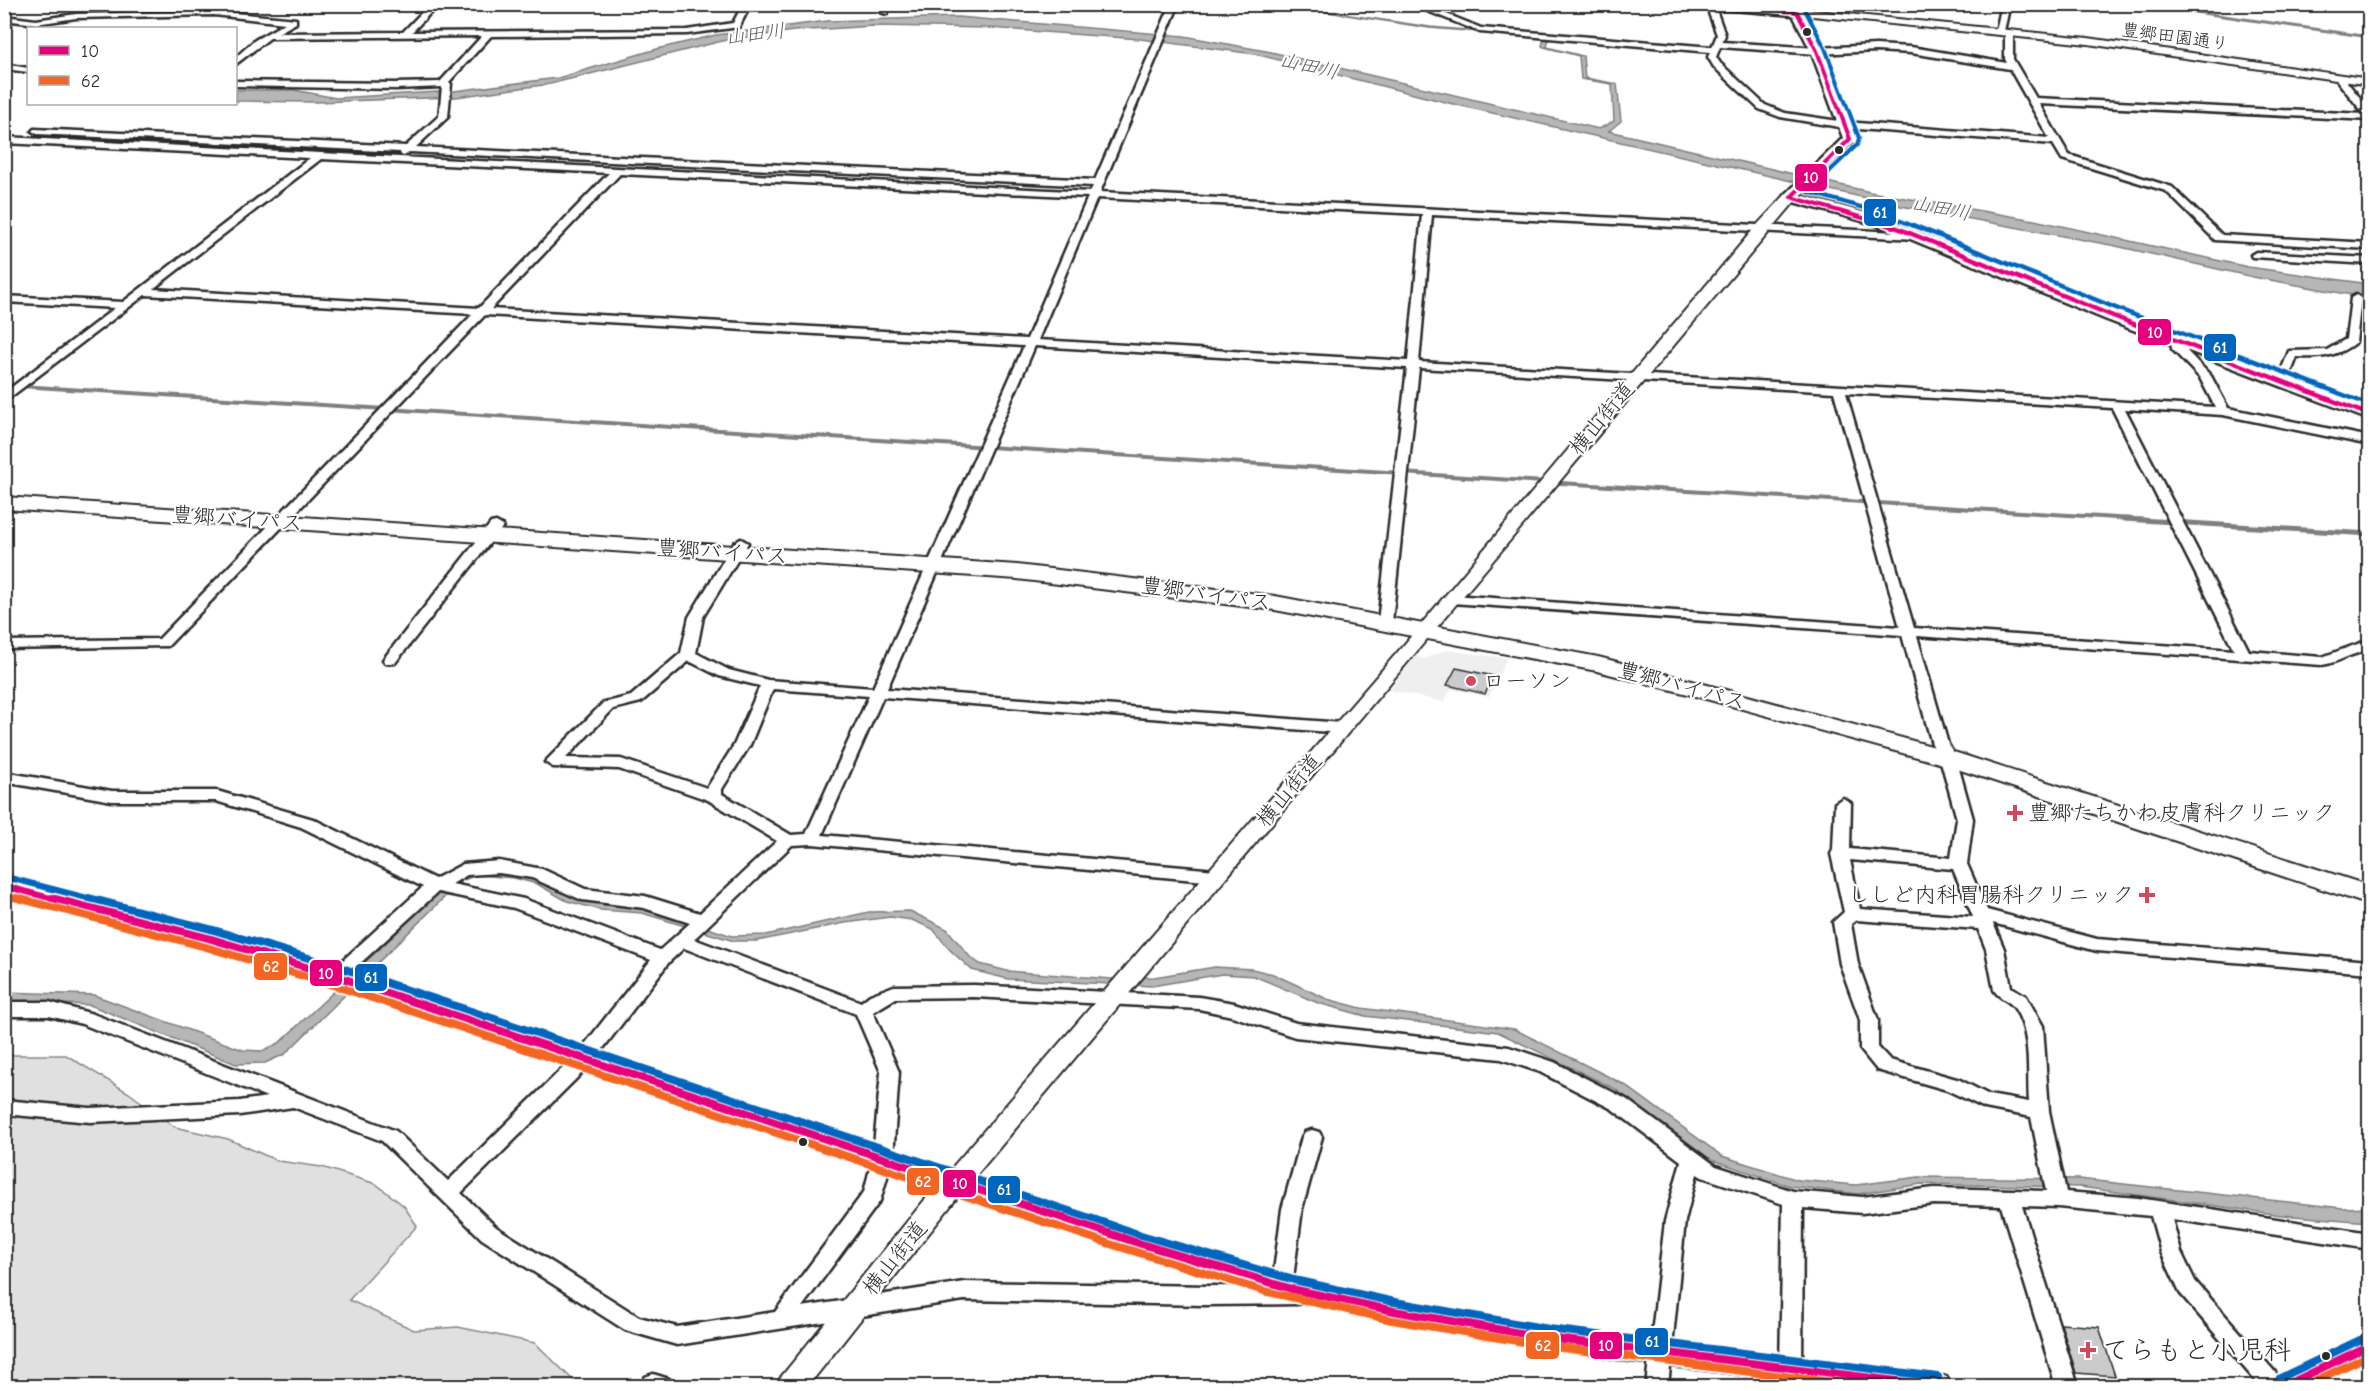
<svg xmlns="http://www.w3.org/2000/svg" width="2374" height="1391" viewBox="0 0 2374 1391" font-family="'Comic Neue','Klee One',sans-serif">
<rect width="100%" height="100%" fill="#fff"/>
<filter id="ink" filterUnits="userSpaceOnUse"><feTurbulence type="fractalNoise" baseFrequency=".0167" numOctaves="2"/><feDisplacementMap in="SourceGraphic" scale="12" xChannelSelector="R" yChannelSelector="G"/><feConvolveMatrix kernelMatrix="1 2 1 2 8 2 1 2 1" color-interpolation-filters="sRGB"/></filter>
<g filter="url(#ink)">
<polygon fill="#efefef" points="1445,650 1507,658 1489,697 1451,689 1444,702 1389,690 1416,656 1424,659"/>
<polygon fill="#e0e0e0" stroke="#868686" stroke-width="1.5" points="5,1055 66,1055 129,1093 175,1127 228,1139 278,1161 322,1167 376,1184 404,1206 417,1226 349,1300 414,1330 458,1327 535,1343 575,1382 572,1386 5,1386"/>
<g fill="#b6b6b6" stroke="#7e7e7e" stroke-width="1.5">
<polygon points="1283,5 1430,27 1549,37 1547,47 1583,56 1585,78 1617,84 1621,121 1609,131 1870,192 2034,220 2248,267 2369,284 2369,298 2253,277 2116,246 1901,206 1453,104 1255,54 1140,39 989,28 874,26 794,31 726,40 550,84 456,97 317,102 236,101 236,90 294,90 336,98 454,91 558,78 657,49 716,35 828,21 958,17 1184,36 1271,52 1599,129 1614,121 1612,84 1581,79 1579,56 1544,47 1542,46 1544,37 1429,28"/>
<polygon points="482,870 537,877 579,898 604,905 645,907 732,936 766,935 869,912 910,911 947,929 970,957 980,964 1007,971 1112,979 1154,977 1215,967 1252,969 1273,974 1327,999 1361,1008 1514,1029 1625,1085 1722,1156 1798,1180 1856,1185 1919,1177 2078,1179 2343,1208 2369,1207 2369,1222 2281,1215 2080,1187 1921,1184 1858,1194 1790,1186 1712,1160 1615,1089 1498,1032 1365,1016 1318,1003 1254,976 1222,974 1152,986 1008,979 972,970 949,949 933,929 912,920 890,917 845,923 757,941 734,941 642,913 601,910 567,901 537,884 514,878 477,875 461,881 285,1054 265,1063 236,1064 90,1005 5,1002 5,992 94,995 243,1050 262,1051 279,1043 454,879"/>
</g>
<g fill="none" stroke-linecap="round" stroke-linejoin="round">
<polyline stroke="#7e7e7e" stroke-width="3" points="2139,4 2370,37"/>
<polyline stroke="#7e7e7e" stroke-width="4" points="4,385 2148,520"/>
<polyline stroke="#7e7e7e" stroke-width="5" points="2124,519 2370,534"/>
</g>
<g fill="#cbcbcb" stroke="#2b2b2b" stroke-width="1.5">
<polygon points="1456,668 1494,676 1485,694 1447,685"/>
<polygon points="2061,1324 2099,1327 2115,1376 2076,1373"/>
</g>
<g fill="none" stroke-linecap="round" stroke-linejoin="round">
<g stroke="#2b2b2b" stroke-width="5">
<g id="minor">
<path d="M430,4H439L412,32L687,30L733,23L743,4H751L739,27L687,34L491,36L449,82L451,84L448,117L416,147L1095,180L1171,4H1179L1100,192L1917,233L1922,236L1917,239L1432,215L1419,362L2215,407L2200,378L2172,349L2171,340L2177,337L2183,340L2184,348L2211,376L2228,408L2370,437V445L2223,415L2125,409L2249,651L2322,657L2363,642L2370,643V651C2353,651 2339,663 2322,665L1917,636L1948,744L1956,758L1973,819L1967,864L1987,910L2097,939L2370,961V973L2097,951L1993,923L2004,949L2011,987L2026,996L2043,1026L2049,1111L2066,1192L2138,1198L2370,1233V1249L2172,1219L2181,1252L2195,1281L2281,1379L2284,1386H2260L2180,1293L2161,1252L2151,1216L2058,1207L2022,1206L2078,1386H2056L2001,1206L1934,1204L1862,1213L1803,1208L1802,1369L1799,1376L1791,1378L1783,1376L1780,1369L1783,1204L1702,1177L1697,1174L1685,1221L1668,1386H1646L1665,1221L1681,1161L1612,1109L1540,1072L1501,1059L1295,1037L1232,1016L1199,1009L974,997L896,998L873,1012L899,1072L893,1157L880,1201L802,1307L964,1282L1272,1287L1282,1209L1302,1137L1305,1132L1312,1130L1319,1132L1322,1137L1302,1209L1292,1286L1305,1289L1309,1295L1305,1301L1298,1304L1205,1305L964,1300L677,1345L625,1330L482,1239L382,1141L293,1107L240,1115L90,1122L4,1114V1100L90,1108L240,1101L267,1097L82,1024L49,1016H4V1002H49L93,1014L396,1131L448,1181L578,1053L651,960L514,908L438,892L342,980H330L327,976L330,972L423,887L301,827L216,801H112L4,782V772L112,791H217L313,819L435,879L463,864L499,861L542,869L585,889L645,896L700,913L777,841L708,800L619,769L553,767L545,762L603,703L631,696L681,653L689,617L734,543L741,539L748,543L703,617L696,653L729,670L768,680L873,688L1024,346L485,315L168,646L4,649V641L159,639L473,314L145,295L4,402V393L115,308L4,302V296L123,302L310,158L4,143V137L1090,192L1093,186L410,152L404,156L401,155L400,152L37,134L32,131L34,129L406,146L439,116L442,87L396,89L236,86V81L396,83L440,82L482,36L270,38L236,64V57L255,40L285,23L214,15L76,18L36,24L4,20V16L36,20L76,14L214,11L296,19V23L278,33L403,32ZM321,159L609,173L479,308L153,289ZM620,174L1088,197L1027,339L491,309ZM1097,198L1422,214L1408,361L1038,340ZM1035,346L1407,368L1378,622L1385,626L1392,622L1419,368L1834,392L1900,627L1452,595L1445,599L1452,603L1902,635L1932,744L1940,758L1957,819L1951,858L1850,849L1851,803L1843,798L1835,803L1833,850L1831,854L1844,912L1833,922L1840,964L1860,1020V1049L1877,1070L1947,1090L1985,1108L2031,1117L2046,1191L1934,1188L1862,1197L1793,1191L1716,1166L1626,1099L1554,1062L1509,1047L1296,1023L1234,1003L1199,997L974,985L894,986L870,995L861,1002L694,939L792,845L812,844L1216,882L1222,880L1224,876L1222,872L1216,870L822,835L883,697L1342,733L1350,728L1342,723L887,689ZM1846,393L2112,408L2234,650L1914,628ZM689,661L719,676L760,686L734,745L707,788L621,759L566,758L613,709L641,702ZM773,689L869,696L806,834L791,835L722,794V789L750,745ZM1850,860L1953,869L1973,917L1860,909ZM499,873L532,878L582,900L644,908L690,923L660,950L524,899L452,884L467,875ZM1856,920L1978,929L1986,949L1994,990C1999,999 2010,1000 2015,1009C2032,1035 2027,1072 2029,1102L1989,1095L1960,1080L1890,1060L1878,1047V1020L1858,964L1851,924ZM684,948L856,1014L881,1072L873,1157L864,1192L775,1312L677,1327L639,1317L496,1227L461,1193L592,1063L669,962Z"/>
<polygon points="882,4 890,4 887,14 880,12"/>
<path d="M1410,4H1422L1481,28L1712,47L1717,35L1706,5L1714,4L1725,35L1722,42L1817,48L1876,45L1911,47L2007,63L2005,59V32L2009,30L2013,32V59L2036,98L2364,114L2335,78L2342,76L2370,110V120L2039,104L2069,155L2172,187L2222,235L2370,243V249L2215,240L2166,191L2062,159L2053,144L1845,128L1780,117L1759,109L1714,67L1708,57L1710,52L1480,32ZM1720,47L1817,54L1876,51L1911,53L2010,69L2049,138L1845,122L1785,113L1765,105L1720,63L1716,57Z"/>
<polygon points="2002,4 2010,4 2004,31 2000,33 1996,31"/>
<polygon points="4,64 28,68 28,72 4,69"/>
<polygon points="2256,252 2370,258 2370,264 2252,257 2251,255"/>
<path d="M2356,295L2361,298L2356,342C2337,357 2321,358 2297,357L2287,383H2279L2277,381L2289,351L2327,350L2346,339L2351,298Z"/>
<polygon points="496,522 503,526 501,529 395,663 385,663 383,660 385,657 491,523"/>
<polygon points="653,1374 669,1379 672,1386 643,1386 645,1377"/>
</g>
</g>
<g stroke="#2b2b2b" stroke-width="4">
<g id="tertiary">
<polygon points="1797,9 2088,38 2370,79 2370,85 2088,44 1793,14 1792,12"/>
<path d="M1791,193L1796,194V200L974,1178C1086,1215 1199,1256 1315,1283C1519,1330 1729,1351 1937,1374L1947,1377L1951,1386H1832L1626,1361L1394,1322L1240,1286L960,1194L808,1386H777L781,1377L936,1186L328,982L205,945L4,893V879L208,930L344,970L950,1170L1402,647L1757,225L1786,194Z"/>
<polygon points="2370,1333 2370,1358 2311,1386 2270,1386 2274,1377"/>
</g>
</g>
<g stroke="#2b2b2b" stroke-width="5">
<polygon id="secondary" points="1703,4 1754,4 1801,9 1823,51 1857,139 1801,195 1884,218 2119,312 2370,408 2370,420 2107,320 1874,224 1786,200 1784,197 1786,194 1843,138 1811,51 1793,15 1709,8"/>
</g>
<g stroke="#2b2b2b" stroke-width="4">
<polygon id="primary" points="4,497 1017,565 1275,596 1598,657 1700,683 1957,753 2370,886 2370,905 1939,763 1684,693 1597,671 1275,610 1017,579 4,509"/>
</g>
<use href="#minor" fill="#fff" fill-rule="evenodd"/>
<use href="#tertiary" fill="#fff" fill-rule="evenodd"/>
<use href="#secondary" fill="#fff" fill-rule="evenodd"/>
<use href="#primary" fill="#fff" fill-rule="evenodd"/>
<g stroke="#fff" stroke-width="7">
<polyline id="bus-1-far3" points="1714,4 1797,12 1817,51 1850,139 1791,197 1894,227"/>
</g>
<g stroke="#fff" stroke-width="8">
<polyline id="bus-1-far2" points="1890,225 2113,316 2370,415"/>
</g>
<g stroke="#fff" stroke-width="10">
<polyline id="bus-1-far1" points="4,886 58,900"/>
</g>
<g stroke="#fff" stroke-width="12">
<g id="bus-1">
<polyline points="52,898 208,938 336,976 1138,1243 1292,1289 1394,1311 1548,1338 1937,1386"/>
<polyline points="2284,1386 2370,1345"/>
</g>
</g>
<g stroke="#fff" stroke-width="10">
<polyline id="bus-2-far1" points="4,895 22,900"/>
</g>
<g stroke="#fff" stroke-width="12">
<g id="bus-2">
<polyline points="17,898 206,947 333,985 1110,1244 1264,1291 1392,1320 1546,1346 1861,1386"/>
<polyline points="2304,1386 2370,1355"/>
</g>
</g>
<g stroke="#fff" stroke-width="7">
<polyline id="bus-3-far3" points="1802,4 1825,48 1859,138 1857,145 1808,192 1882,213 1916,227"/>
</g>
<g stroke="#fff" stroke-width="8">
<polyline id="bus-3-far2" points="1913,225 2116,308 2370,405"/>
</g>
<g stroke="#fff" stroke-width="10">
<polyline id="bus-3-far1" points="6,877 95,900"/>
</g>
<g stroke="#fff" stroke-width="12">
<g id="bus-3">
<polyline points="89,898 210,929 339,967 1141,1235 1294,1280 1395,1302 1549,1329 1938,1377"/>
<polyline points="2280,1378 2366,1337"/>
</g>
</g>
<use href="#bus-1-far3" stroke="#e5007d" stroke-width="4"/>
<use href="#bus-1-far2" stroke="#e5007d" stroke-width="4.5"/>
<use href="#bus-1-far1" stroke="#e5007d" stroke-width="6"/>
<use href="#bus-1" stroke="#e5007d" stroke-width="8"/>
<use href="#bus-2-far1" stroke="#f26522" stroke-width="6"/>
<use href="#bus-2" stroke="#f26522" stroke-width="8"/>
<use href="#bus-3-far3" stroke="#0065bd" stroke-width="4"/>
<use href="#bus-3-far2" stroke="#0065bd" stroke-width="4.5"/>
<use href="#bus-3-far1" stroke="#0065bd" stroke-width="6"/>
<use href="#bus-3" stroke="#0065bd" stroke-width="8"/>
</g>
</g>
<g fill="#2b2b2b" stroke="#fff" stroke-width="2">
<circle cx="1807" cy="32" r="5"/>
<circle cx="1839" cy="150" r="5"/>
<circle cx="803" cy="1142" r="5"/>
<circle cx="2326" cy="1356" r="5"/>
</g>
<g fill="#d1495b" stroke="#fff" stroke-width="2">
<circle cx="1471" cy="681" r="6"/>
<path d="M2012 804h6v6h6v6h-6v6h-6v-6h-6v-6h6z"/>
<path d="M2144 886h6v6h6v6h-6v6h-6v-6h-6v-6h6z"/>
<path d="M2085 1341h6v6h6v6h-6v6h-6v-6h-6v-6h6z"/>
</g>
<g text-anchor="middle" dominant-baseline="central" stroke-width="4.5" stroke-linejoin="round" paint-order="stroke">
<g font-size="18" fill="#2b2b2b" stroke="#fff">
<text transform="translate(2175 37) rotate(8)">豊郷田園通り</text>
</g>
<g font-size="20" font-style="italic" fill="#5c5c5c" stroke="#fff">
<text transform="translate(755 34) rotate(-7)">山田川</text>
<text transform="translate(1309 66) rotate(13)">山田川</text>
<text transform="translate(1941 208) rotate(11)">山田川</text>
</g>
<g font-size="22" fill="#2b2b2b" stroke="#fff">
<text transform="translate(1602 418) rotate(-50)">横山街道</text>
<text transform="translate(237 519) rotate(4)">豊郷バイパス</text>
<text transform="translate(722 552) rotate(4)">豊郷バイパス</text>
<text transform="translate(1206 594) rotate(8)">豊郷バイパス</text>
<text transform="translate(1682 686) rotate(15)">豊郷バイパス</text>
<text transform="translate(1289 790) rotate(-50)">横山街道</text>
<text transform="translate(895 1258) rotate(-51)">横山街道</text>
</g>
<g font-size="22" fill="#2b2b2b" stroke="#fff" text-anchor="start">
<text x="1483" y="681">ローソン</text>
<text x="2028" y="813">豊郷たちかわ皮膚科クリニック</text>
<text x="2134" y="895" text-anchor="end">ししど内科胃腸科クリニック</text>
</g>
<g font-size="27" fill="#2b2b2b" stroke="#fff" text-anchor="start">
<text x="2102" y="1350">てらもと小児科</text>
</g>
</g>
<g stroke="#fff" stroke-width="2">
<rect x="1794" y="163" width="34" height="29" rx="6" fill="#e5007d"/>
<rect x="1863" y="198" width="34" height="29" rx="6" fill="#0065bd"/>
<rect x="2137" y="318" width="35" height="28" rx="6" fill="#e5007d"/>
<rect x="2203" y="333" width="34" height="29" rx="6" fill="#0065bd"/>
<rect x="253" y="952" width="35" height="29" rx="6" fill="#f26522"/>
<rect x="309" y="959" width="34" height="28" rx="6" fill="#e5007d"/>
<rect x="354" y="963" width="34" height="29" rx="6" fill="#0065bd"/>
<rect x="906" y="1167" width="34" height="29" rx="6" fill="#f26522"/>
<rect x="942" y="1169" width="35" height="29" rx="6" fill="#e5007d"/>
<rect x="987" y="1175" width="34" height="29" rx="6" fill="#0065bd"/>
<rect x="1634" y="1327" width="35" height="29" rx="6" fill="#0065bd"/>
<rect x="1589" y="1331" width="34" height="29" rx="6" fill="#e5007d"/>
<rect x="1525" y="1331" width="35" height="29" rx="6" fill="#f26522"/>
</g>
<g font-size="16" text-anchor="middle" font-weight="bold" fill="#fff">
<text x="1811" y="183">10</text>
<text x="1880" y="218">61</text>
<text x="2155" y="338">10</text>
<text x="2220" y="353">61</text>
<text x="271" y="972">62</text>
<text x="326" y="979">10</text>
<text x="371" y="983">61</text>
<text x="923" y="1187">62</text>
<text x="960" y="1189">10</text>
<text x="1004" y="1195">61</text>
<text x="1652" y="1347">61</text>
<text x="1606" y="1351">10</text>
<text x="1543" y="1351">62</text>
</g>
<rect width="2374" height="1391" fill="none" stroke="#fff" stroke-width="24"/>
<rect x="12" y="12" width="2350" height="1367" fill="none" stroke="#2b2b2b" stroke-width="2" filter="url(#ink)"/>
<rect x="27" y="27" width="210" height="78" fill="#ffffff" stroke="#aaaaaa" stroke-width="1.5"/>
<rect x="39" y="46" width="30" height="9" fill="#e5007d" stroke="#aaaaaa" stroke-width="1.5"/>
<text x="81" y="57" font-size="18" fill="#2b2b2b">10</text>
<rect x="39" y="76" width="30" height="9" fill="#f26522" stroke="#aaaaaa" stroke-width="1.5"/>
<text x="81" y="87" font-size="18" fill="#2b2b2b">62</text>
</svg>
